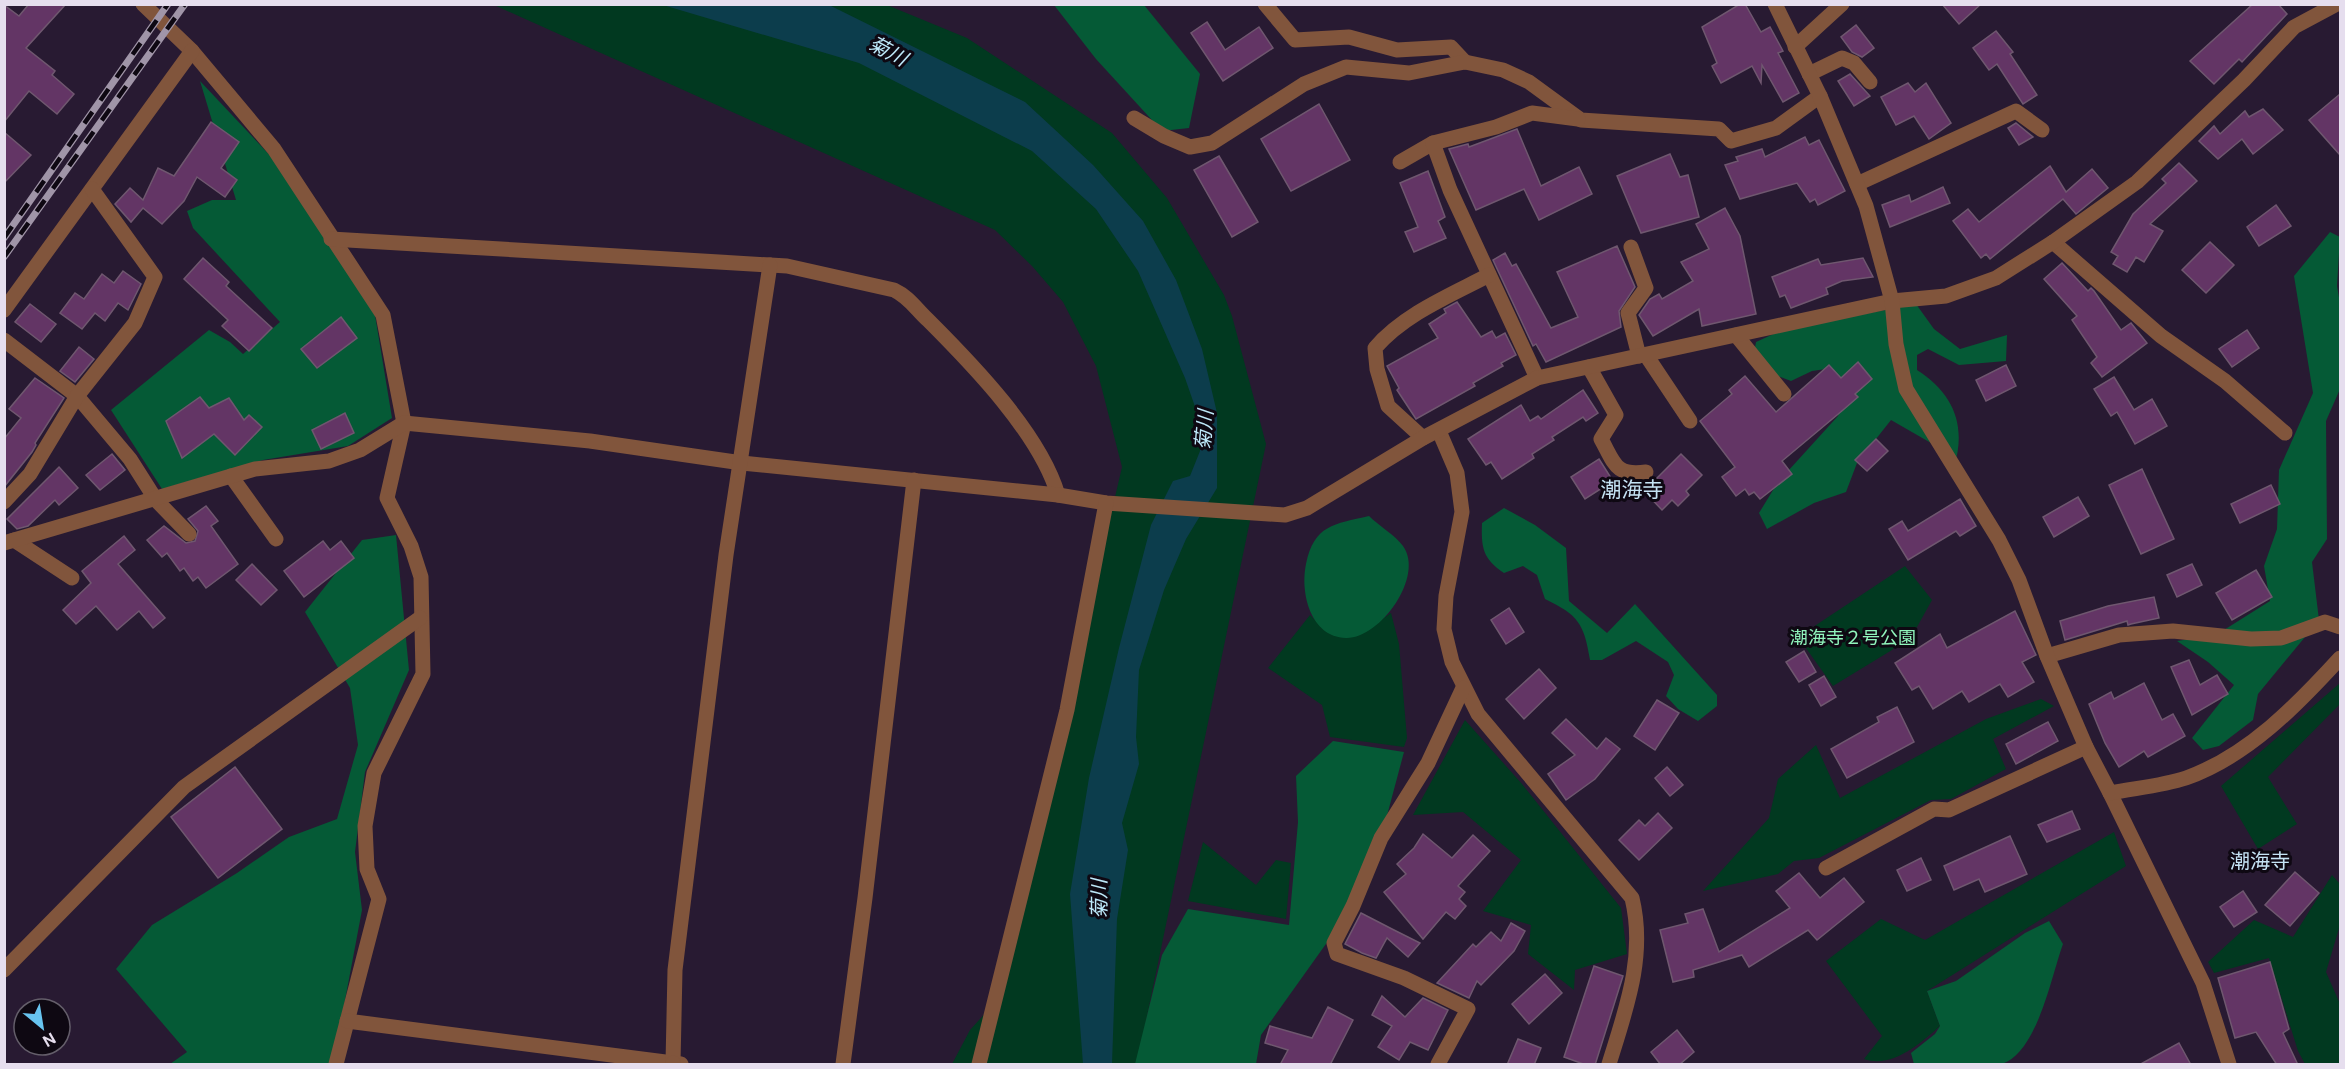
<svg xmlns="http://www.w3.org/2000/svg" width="2345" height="1069" viewBox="0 0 2345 1069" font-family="'DM Sans','Noto Sans JP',sans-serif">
<rect width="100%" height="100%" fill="#281a32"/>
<g fill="#013920">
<polygon points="494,5 887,5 967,38 1112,133 1167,198 1224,295 1232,316 1266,444 1137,1064 952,1064 970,1030 989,1009 1061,729 1122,467 1096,366 1063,302 1032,266 995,230"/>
<polygon points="1905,566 1932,600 1917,627 1892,650 1833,686 1798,637"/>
<polygon points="1391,613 1399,644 1407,738 1404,747 1330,737 1322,705 1268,668 1310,615 1326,631 1365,631"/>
<polygon points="2340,683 2340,704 2268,777 2297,824 2258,849 2221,786"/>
<polygon points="2041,699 2054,706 1993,739 2006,769 1951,799 1931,800 1819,858 1794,861 1778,874 1703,891 1769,818 1778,779 1816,745 1840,798 1986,719"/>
<polygon points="1465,720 1522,784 1621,908 1627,954 1575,970 1574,990 1528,954 1531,925 1483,911 1521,860 1463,812 1413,815"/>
<path d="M2114,832L2126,866L1927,991L1940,1026C1921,1043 1892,1069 1864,1059L1882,1036L1826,961L1881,919L1925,940Z"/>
<polygon points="1203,842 1256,885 1276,860 1291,863 1286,919 1188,901"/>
<polygon points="2332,875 2340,884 2340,925 2326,972 2340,1004 2340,1064 2305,1064 2298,1051 2269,958 2214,973 2208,962 2254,920 2293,937"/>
</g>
<g fill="#055a36">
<polygon points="1054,5 1144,5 1200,74 1189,128 1162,131 1096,59"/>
<polygon points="200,81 279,165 375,315 392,418 348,446 263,460 162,489 111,410 209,330 230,342 243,354 280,322 193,228 187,211 212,200 236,200"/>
<polygon points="2330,232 2340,237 2337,286 2340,303 2340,389 2326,421 2327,539 2312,562 2319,620 2258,694 2253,720 2219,746 2203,750 2192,738 2234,685 2208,662 2177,641 2216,635 2270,601 2264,566 2277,529 2279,470 2313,393 2294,276"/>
<path d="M1916,304L1934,329L1960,349L2007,335L2006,361L1959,365L1928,349L1917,355V370C1953,393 1967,425 1954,467L1931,443L1891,420L1857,463L1846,492L1814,503L1767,529L1759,513L1778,482L1838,416L1843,396L1826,369L1812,371L1791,381L1773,374L1754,353L1756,342L1782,330Z"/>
<path d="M1504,508L1535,525L1566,548L1569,601L1607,633L1635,604L1717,695V706L1698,721L1678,709L1666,696L1674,675L1668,662L1636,641L1602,660H1590C1584,623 1578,615 1545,599L1537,575L1523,566L1504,573C1483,559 1481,548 1482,523Z"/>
<path d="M1369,516C1379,526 1395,535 1403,546C1425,576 1380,639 1346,638C1310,637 1300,592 1306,564C1314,525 1334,524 1369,516Z"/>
<polygon points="396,535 409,670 365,772 355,852 362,910 333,1064 170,1064 187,1052 116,969 152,925 237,873 289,837 337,819 358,745 350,688 305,612 362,540"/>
<polygon points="1333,741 1404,752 1381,838 1353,906 1261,1035 1256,1064 1135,1064 1162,955 1188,909 1289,925 1298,822 1296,776"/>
<path d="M2049,921L2063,944C2051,977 2038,1051 2002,1064C1990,1068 1930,1065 1914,1064L1911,1053L1935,1034L1940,1026L1927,991L1956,981L2025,933Z"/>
</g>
<polygon fill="#0c3d4c" points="663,5 829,5 1025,102 1093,165 1143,221 1176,280 1202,349 1217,413 1217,488 1186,539 1164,590 1139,670 1136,737 1139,764 1122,823 1128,850 1117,919 1112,1064 1083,1064 1070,894 1089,778 1119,648 1151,525 1173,481 1190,476 1200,451 1200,421 1185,378 1138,271 1096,209 1032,151 859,63"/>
<g fill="#633565" stroke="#6f576f" stroke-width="1.5">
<polygon points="29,4 66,4 26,48 55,71 52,75 74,94 57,114 29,91 4,122 4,5 19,16"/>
<polygon points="1740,4 1745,4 1761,32 1770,27 1783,51 1778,53 1799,93 1783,102 1762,65 1761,83 1752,66 1721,83 1712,66 1717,63 1702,27"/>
<polygon points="1942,4 1981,4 1959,24"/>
<polygon points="2253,4 2278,4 2287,14 2242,62 2239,59 2214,84 2190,61"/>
<polygon points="1207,22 1225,50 1259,27 1273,48 1223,81 1191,33"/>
<polygon points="1856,25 1874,48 1862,57 1852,52 1841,37"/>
<polygon points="1996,31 2013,52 2010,54 2037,95 2023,104 1997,64 1989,70 1973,48"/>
<polygon points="1850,74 1870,96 1854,106 1838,81"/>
<polygon points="1908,83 1915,92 1926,83 1951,123 1929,139 1914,116 1896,125 1881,97"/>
<polygon points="2340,94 2340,155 2309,120"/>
<polygon points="1319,104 1350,160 1291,191 1261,139"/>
<polygon points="2263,109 2283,130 2253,154 2242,139 2218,159 2199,141 2214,126 2220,134 2245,111 2249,117"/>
<polygon points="211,122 239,142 221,168 237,180 225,197 197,177 184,201 162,224 143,208 131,222 115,204 130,188 143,200 158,168 174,176"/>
<polygon points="2016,123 2033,137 2019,145 2008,128"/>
<polygon points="1517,129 1541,186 1579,167 1592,194 1539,220 1524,189 1476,210 1449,149 1468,144 1469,147"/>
<polygon points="4,132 31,155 4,183"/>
<polygon points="1805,137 1809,145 1819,140 1845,191 1818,205 1815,199 1810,202 1797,183 1740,199 1725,165 1738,161 1736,157 1762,149 1765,157"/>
<polygon points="1670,154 1680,177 1688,175 1699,217 1641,233 1617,176"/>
<polygon points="1219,156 1258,222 1232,237 1194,170"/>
<polygon points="2179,163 2197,181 2150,224 2163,231 2144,262 2136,257 2127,272 2113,264 2118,256 2111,252 2133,214 2166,183 2162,179"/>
<polygon points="2050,166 2066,192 2092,169 2108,188 2076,214 2063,199 1990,259 1986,254 1981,258 1953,221 1968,209 1979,222"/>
<polygon points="1428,171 1445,217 1438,221 1446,238 1414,252 1405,232 1418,227 1400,183"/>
<polygon points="1943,187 1950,203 1890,227 1882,205 1909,195 1911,202"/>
<polygon points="2276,205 2291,226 2259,246 2247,227"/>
<polygon points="1725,208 1740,236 1756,314 1702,326 1699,309 1653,336 1639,315 1650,299 1659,294 1662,299 1693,281 1681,262 1709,249 1696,224"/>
<polygon points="2210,242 2234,265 2206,293 2182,270"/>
<polygon points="1617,246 1635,287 1619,311 1621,327 1546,362 1536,344 1533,346 1493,260 1505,253 1512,266 1516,264 1551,328 1578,317 1557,272"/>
<polygon points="203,258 229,282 226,286 272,328 249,351 222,326 228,320 184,279"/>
<polygon points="1863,258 1873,277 1842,281 1826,288 1828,294 1791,308 1785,295 1780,297 1772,277 1818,259 1821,265"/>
<polygon points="2062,263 2088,291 2091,288 2094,291 2121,330 2131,323 2147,343 2102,377 2091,363 2097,357 2072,320 2077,316 2044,279"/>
<polygon points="123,271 141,284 128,310 118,303 105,321 95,313 82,329 60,313 75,293 84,299 102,274 114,283"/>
<polygon points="1457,302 1481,337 1492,331 1496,338 1505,333 1516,355 1501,363 1503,366 1473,383 1475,386 1416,419 1397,390 1399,388 1387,366 1438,338 1429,324 1446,313 1444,309"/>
<polygon points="30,304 56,324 41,342 15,322"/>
<polygon points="341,317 357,338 317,368 301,349"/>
<polygon points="2247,330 2259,348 2232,367 2219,349"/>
<polygon points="79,347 94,359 75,382 60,371"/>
<polygon points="1858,362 1872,379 1855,394 1858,397 1843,410 1782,461 1792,474 1760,499 1754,492 1749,495 1745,489 1736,496 1722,477 1735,467 1700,421 1732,394 1729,390 1745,376 1776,412 1829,365 1841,378"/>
<polygon points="2006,365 2016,386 1986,401 1976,380"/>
<polygon points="2114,377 2134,410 2152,399 2167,426 2135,444 2117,412 2111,416 2094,389"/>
<polygon points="35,378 64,398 35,443 36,445 32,452 4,487 4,439 21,418 9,409"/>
<polygon points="1583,390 1598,413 1586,421 1583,417 1552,437 1554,440 1532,454 1534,458 1502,479 1491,462 1486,465 1468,439 1521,405 1530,421 1538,416 1541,419"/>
<polygon points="200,397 209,408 229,398 244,420 249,415 262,427 235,455 214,434 182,458 166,421"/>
<polygon points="345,413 354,433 321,449 312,430"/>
<polygon points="1876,439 1888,451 1867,471 1855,460"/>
<polygon points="112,454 125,470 100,490 86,475"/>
<polygon points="1681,454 1702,475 1686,491 1689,495 1678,506 1672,500 1662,510 1644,491"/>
<polygon points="1599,459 1613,481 1585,499 1571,477"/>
<polygon points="59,467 78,488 59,505 55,500 28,526 17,529 7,519"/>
<polygon points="2142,469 2174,539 2141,554 2109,485"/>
<polygon points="2271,485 2280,504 2240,523 2231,504"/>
<polygon points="2078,497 2089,516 2054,537 2043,517"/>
<polygon points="1960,499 1976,526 1960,536 1956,531 1908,560 1889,529 1902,521 1908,531"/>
<polygon points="206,506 218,521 211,526 238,564 206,588 198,577 193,581 184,568 180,571 167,553 162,557 147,540 164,526 186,543 195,541 198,531 188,519"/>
<polygon points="124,536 135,550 118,564 165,618 153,628 139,611 117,630 96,606 76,624 63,610 91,583 82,571"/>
<polygon points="323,541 330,550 341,541 354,558 304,597 284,571"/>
<polygon points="252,564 277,590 261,605 236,580"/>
<polygon points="2192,564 2202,585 2177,597 2167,575"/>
<polygon points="2256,570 2272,597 2232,620 2216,593"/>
<polygon points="2154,597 2159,618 2131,624 2128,625 2127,621 2065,640 2060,621 2108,606"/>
<polygon points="1509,608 1524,632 1506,644 1491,620"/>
<polygon points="2015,611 2036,655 2022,662 2034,682 2008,697 2000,684 1969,702 1962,691 1933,709 1919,686 1912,690 1895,663 1940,634 1947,648"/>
<polygon points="1804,651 1816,672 1799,682 1786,662"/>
<polygon points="2189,660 2200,685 2217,675 2228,694 2192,715 2171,667"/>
<polygon points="1539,669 1556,688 1524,719 1506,699"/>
<polygon points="1824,676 1836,697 1821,706 1809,685"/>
<polygon points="2144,683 2162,720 2173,714 2185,736 2148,757 2144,751 2119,767 2105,743 2089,704 2111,692 2114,699"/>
<polygon points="1657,700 1679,713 1655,750 1634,736"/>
<polygon points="1897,707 1914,742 1847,778 1831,749 1879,722 1877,717"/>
<polygon points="1566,719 1597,749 1606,738 1620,749 1595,779 1566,800 1548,774 1575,755 1552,733"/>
<polygon points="2048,722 2058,741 2016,764 2006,744"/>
<polygon points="235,767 282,829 218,878 171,817"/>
<polygon points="1667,767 1683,785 1670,796 1655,778"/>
<polygon points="2072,811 2080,829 2047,842 2038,825"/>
<polygon points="1658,813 1672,828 1639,860 1619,840 1639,820 1645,826"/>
<polygon points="1423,834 1452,858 1473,835 1490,851 1458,886 1465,892 1459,899 1466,906 1455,919 1446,912 1423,939 1384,892 1406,874 1397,864 1414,848"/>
<polygon points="2010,836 2027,874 1985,892 1979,879 1954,890 1944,866"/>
<polygon points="1921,858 1931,880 1907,891 1897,870"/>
<polygon points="2295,872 2319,893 2290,926 2265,905"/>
<polygon points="1799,873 1820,898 1844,878 1864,902 1817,940 1808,930 1749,967 1742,955 1693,970 1694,977 1673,982 1660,930 1688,923 1685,914 1703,909 1719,952 1790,908 1776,891"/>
<polygon points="2243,891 2257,912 2234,927 2220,907"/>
<polygon points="1361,913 1392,929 1420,943 1408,957 1387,938 1376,958 1362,953 1345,944"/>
<polygon points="1511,923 1525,931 1514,951 1481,985 1477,981 1469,998 1437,983 1473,944 1476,947 1491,932 1501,941"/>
<polygon points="2270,962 2289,1029 2283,1033 2298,1065 2277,1065 2256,1032 2235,1038 2218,978"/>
<polygon points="1594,966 1623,976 1595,1065 1586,1065 1564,1057"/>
<polygon points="1545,974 1562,993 1529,1024 1512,1004"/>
<polygon points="1382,996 1405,1017 1423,998 1448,1010 1428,1050 1410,1042 1399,1060 1378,1047 1392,1026 1372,1015"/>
<polygon points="1328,1007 1353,1020 1330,1065 1280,1065 1288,1050 1265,1043 1270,1026 1312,1038"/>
<polygon points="1677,1030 1694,1052 1679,1065 1661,1065 1651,1052"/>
<polygon points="1518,1039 1541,1048 1534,1065 1507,1065"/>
<polygon points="2179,1043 2191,1065 2139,1065"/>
</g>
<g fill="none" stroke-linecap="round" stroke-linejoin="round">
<g stroke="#81553c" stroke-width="15">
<polyline points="143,4 192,51 274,149 383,315 404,423 387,498 411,546 421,577 423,674 374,773 365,826 367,869 379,899 336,1064"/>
<polyline points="1265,4 1295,40 1349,37 1397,50 1451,47 1465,62"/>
<polyline points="1795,47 1842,4"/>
<polyline points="1809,74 1842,58 1854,63 1870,82"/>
<polyline points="1134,118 1164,136 1190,147 1212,143 1304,84 1346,67 1409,73 1465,62 1503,70 1529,82 1581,120 1719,129 1731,141 1776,128 1820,96"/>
<polyline points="1400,162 1433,143"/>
<polyline points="1857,184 2016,111 2042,130"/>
<path d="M331,239L787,266L894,290C909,297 916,309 928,320C973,365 1040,434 1058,495"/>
<polyline points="2053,242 2161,336 2225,381 2285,433"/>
<polyline points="1631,247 1646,288 1628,313 1639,356"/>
<polyline points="4,310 192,51"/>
<polyline points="1736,335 1784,394"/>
<polyline points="4,340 77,396 130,459 156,500 189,534"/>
<polyline points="1646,355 1690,421"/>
<path d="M1589,367L1616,415L1601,439C1615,464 1615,476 1646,472"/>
<polyline points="1537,378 1450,190 1433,143 1496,127 1532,113 1578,119"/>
<path d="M1439,431L1457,473L1462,512L1446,596L1444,629L1452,662L1478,714L1632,898C1646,956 1626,1009 1609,1064"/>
<path d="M1423,438L1388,406L1377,369L1375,348C1404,314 1451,295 1489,275"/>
<polyline points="231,476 276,539"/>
<polyline points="4,502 30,474 77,396 135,323 155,277 92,189"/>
<polyline points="14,540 72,578"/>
<polyline points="4,543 255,469 329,461 360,450 404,423 590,441 742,463 1058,495 1106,503 1285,515 1307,508 1423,438 1537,378 1892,301 1946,296 1996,278 2053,242 2137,182 2244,80 2294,27 2337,4"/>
<polyline points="2047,656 2119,635 2173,631 2251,639 2281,638 2325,622 2340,627"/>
<polyline points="2110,793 2203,983 2229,1064"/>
<polyline points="1826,868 1934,809 1949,810 2086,747"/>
<polyline points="4,970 184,787 420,618"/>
<polyline points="347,1021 681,1064"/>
<polyline points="673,1063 675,970 726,555 770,265"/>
<polyline points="843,1064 865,898 914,480"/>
<polyline points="979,1064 1067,710 1106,503"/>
<polyline points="1438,1064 1468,1009 1404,978 1337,954 1334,943 1353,906 1381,838 1428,763 1463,688"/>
</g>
<g stroke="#81553c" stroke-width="15">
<path d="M1775,4L1820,96L1866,206L1892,301L1896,344L1906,389L1999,540L2019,580L2047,656L2086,747L2110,793C2135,788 2162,786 2186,778C2248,756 2297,705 2340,658"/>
<polyline points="673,1064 673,1063"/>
</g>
<g stroke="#a095a8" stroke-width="7">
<g id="rail">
<polyline points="4,238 168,4"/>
<polyline points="4,257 185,4"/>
</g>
</g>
<use href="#rail" stroke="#0e0812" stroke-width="4.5" stroke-dasharray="14" stroke-linecap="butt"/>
</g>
<g text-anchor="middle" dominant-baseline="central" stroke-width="6" stroke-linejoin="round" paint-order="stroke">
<g font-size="18" fill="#90f5bc" stroke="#0e0812">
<text x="1853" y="638">潮海寺２号公園</text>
</g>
<g font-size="20" font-style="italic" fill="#bee9fa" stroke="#0e0812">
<text transform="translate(888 51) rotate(28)">菊川</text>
<text transform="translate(1204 430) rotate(-85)">菊川</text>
<text transform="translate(1099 899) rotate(-90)">菊川</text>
</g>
<g font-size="20" fill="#c5e3f4" stroke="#0e0812">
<text x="2260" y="861">潮海寺</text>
</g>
<g font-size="21" fill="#c5e3f4" stroke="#0e0812">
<text x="1632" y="490">潮海寺</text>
</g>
</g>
<rect width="2345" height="1069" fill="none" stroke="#e6deee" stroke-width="12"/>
<g transform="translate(42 1027) rotate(150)"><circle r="28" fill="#0e0812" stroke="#645e6a" stroke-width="1.5"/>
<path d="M0-4.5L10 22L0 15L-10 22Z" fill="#68c4f0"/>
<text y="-9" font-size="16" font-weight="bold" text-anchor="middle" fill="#e6deee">N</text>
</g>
</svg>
